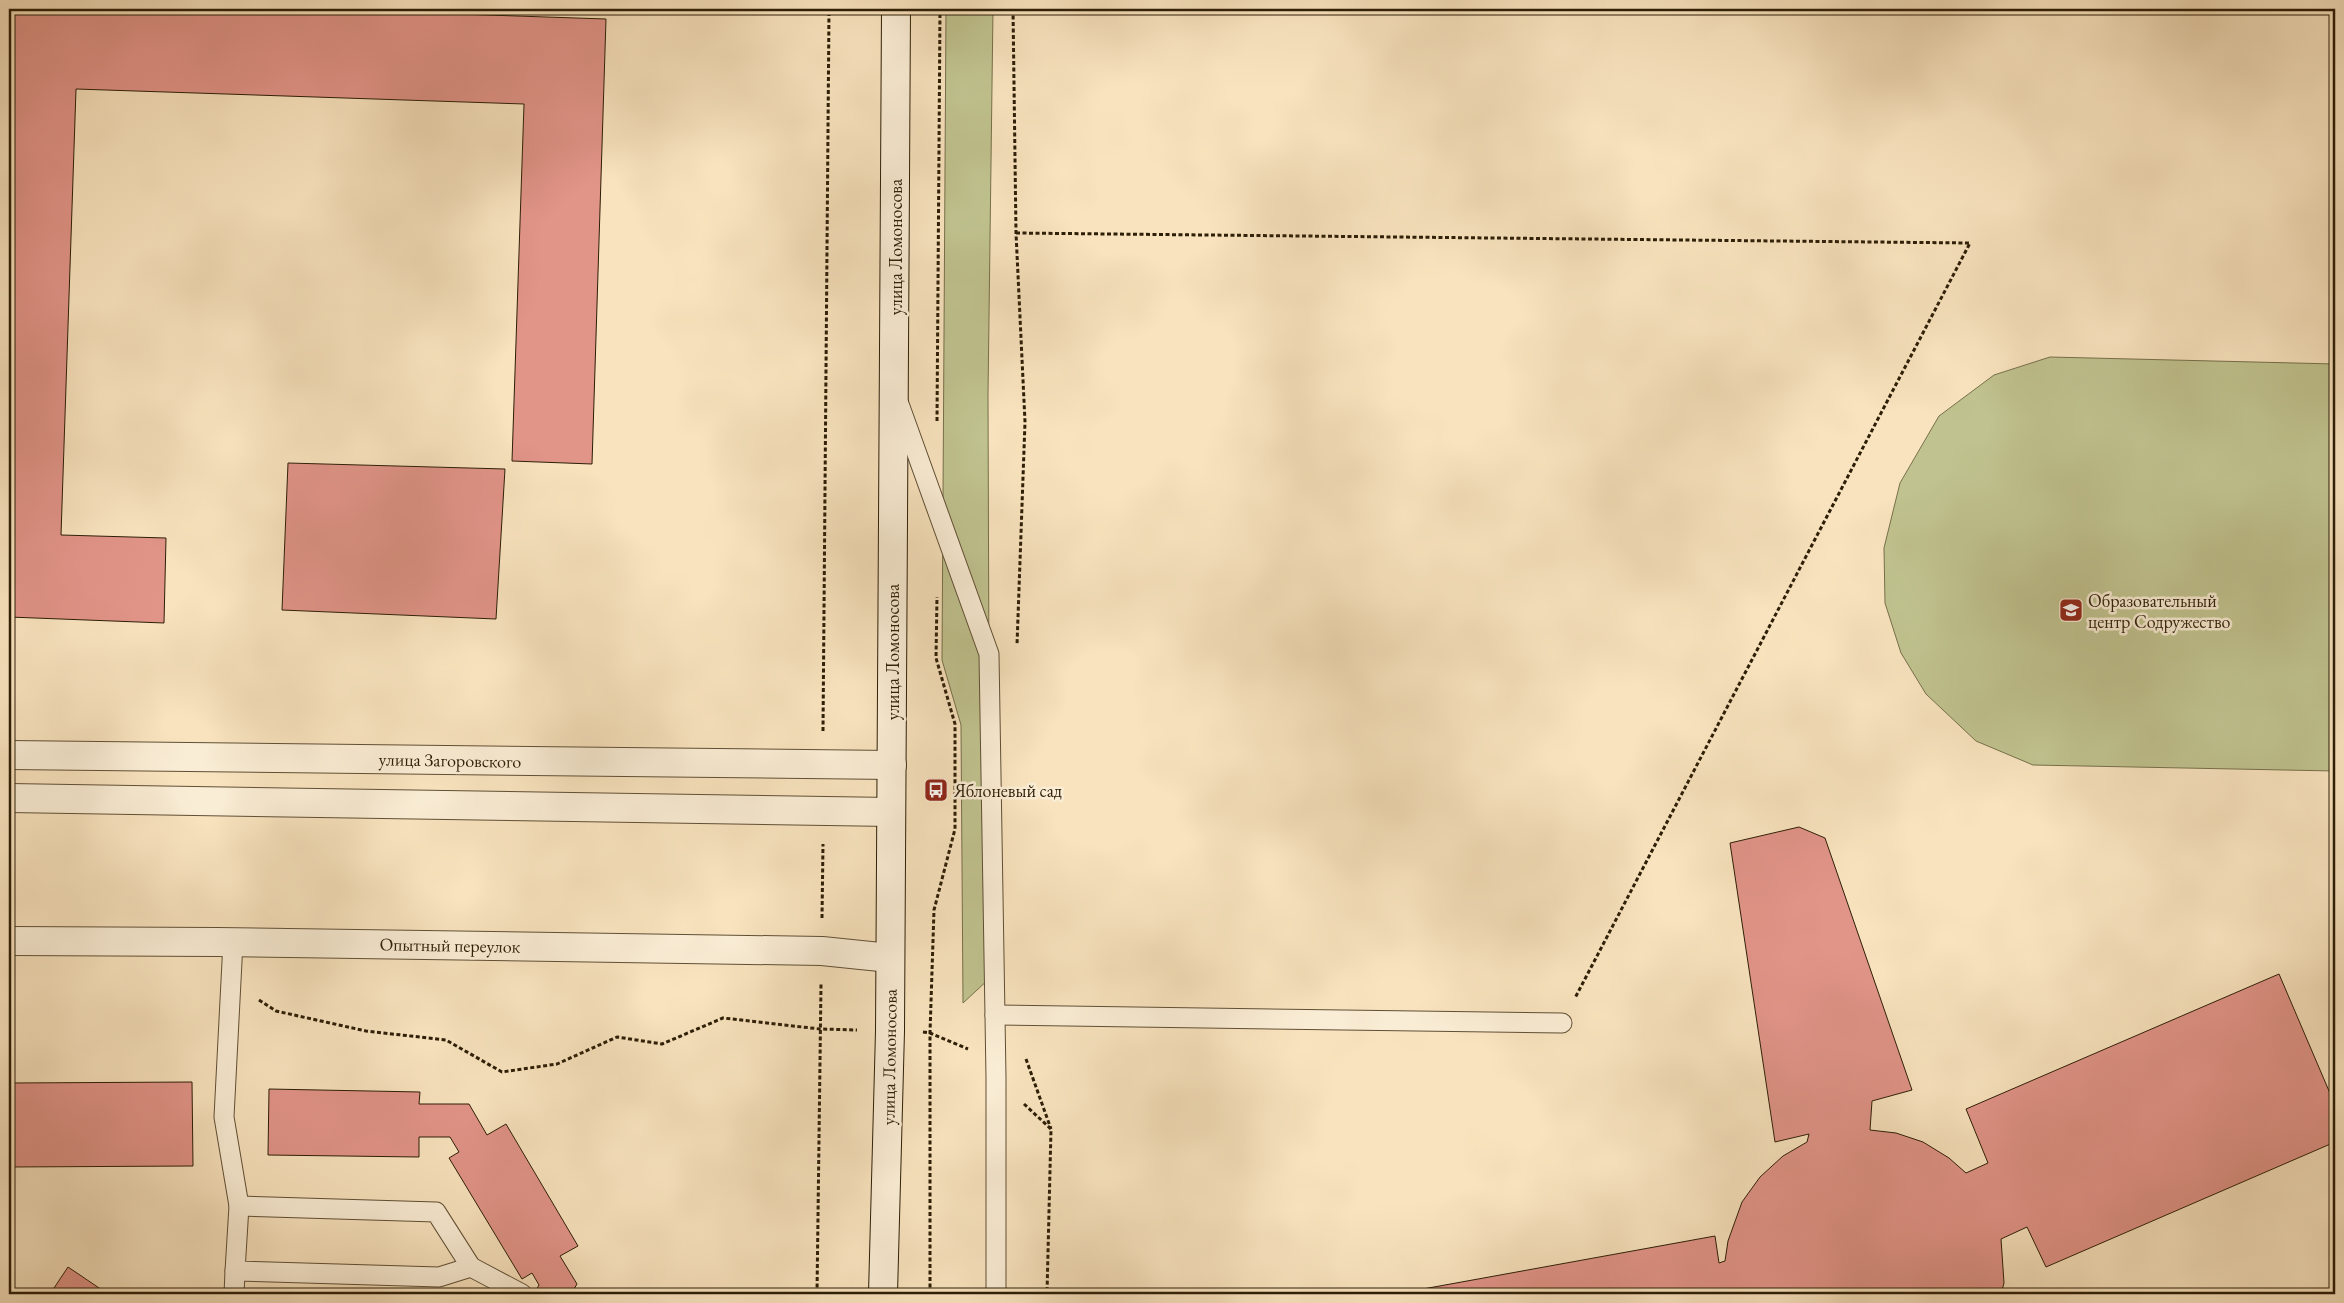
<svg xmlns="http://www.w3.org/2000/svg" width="2344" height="1303" viewBox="0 0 2344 1303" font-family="'EB Garamond',serif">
<rect width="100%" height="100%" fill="#f8e3be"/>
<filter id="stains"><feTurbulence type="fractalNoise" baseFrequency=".004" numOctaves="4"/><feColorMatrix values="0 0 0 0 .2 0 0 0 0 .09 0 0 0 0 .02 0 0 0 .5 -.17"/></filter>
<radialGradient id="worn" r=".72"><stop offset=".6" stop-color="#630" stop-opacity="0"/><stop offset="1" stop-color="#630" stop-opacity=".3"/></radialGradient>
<g fill="#c0c38f" stroke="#76704b">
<polygon points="946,9 993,9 988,394 990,978 963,1003 961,725 942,660"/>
<polygon points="2050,357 2335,364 2335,771 2033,765 1976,741 1926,694 1901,653 1885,603 1884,548 1900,483 1939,416 1994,375"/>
</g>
<g fill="#e19488" stroke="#2d1e07">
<polygon points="9,9 308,9 606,19 592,464 512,461 524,104 76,89 61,535 166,538 164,623 9,617"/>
<polygon points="288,463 505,469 496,619 282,610"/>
<polygon points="1799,827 1825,838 1912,1090 1872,1101 1870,1130 1896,1133 1923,1142 1949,1158 1966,1173 1988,1163 1966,1109 2279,974 2335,1105 2335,1142 2046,1267 2027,1227 2001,1239 2004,1283 2001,1294 1412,1294 1412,1291 1715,1236 1719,1263 1725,1261 1728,1241 1742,1202 1760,1177 1783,1156 1807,1142 1809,1134 1775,1142 1730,843"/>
<polygon points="192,1082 193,1166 9,1167 9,1083"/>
<polygon points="269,1089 420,1092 419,1104 469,1104 487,1135 506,1124 578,1246 560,1256 577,1284 571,1294 534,1294 539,1285 532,1273 522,1279 449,1158 459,1152 450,1137 419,1137 419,1157 268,1155"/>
<polygon points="68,1267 108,1294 50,1294"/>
</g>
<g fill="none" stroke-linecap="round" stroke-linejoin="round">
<g stroke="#604f35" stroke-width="21">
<g id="service">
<polyline points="899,404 989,654 996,1077 996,1294"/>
<polyline points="233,942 224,1117 239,1206 235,1271 439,1277 471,1267 522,1294"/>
<polyline points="995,1015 1562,1023"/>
<polyline points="239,1206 436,1212 471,1267"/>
<polyline points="234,1294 235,1271"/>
</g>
</g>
<g stroke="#604f35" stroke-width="30">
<polyline id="minor" points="9,941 217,942 822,951 890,958"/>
</g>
<g stroke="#604f35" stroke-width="30">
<g id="tertiary">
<polyline points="9,755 892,765"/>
<polyline points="9,798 891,812"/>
</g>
</g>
<g stroke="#2d1e07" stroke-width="30">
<polyline id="secondary" points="883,1294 890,1031 896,9"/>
</g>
<g stroke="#2d1e07" stroke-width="3" stroke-dasharray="4 2.5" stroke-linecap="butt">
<polyline points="1013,9 1016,233 1025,422 1017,645"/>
<polyline points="1016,233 1970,243 1575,998"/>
<polyline points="937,421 940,9"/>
<polyline points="823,731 829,9"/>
<polyline points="822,918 823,844"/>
<polyline points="259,1000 276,1011 366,1031 446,1040 502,1072 557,1064 617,1037 662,1044 723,1018 820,1029 857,1030"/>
<polyline points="923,1032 930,1033 968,1049"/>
<polyline points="1026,1059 1051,1129"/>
<polyline points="1024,1104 1051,1129 1047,1294"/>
<polyline points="817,1294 821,984"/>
<polyline points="930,1294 930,1033 934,910 955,829 955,724 936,658 937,597"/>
</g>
<use href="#service" stroke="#faedd5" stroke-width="19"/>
<use href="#minor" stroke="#faedd5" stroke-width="28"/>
<use href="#tertiary" stroke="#faedd5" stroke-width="28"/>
<use href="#secondary" stroke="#faedd5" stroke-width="28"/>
</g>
<defs>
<g id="school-square" transform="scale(1.25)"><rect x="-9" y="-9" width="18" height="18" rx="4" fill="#8f2418" stroke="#faedd5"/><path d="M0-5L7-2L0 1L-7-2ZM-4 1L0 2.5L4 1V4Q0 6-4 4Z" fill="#fff"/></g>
<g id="bus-square" transform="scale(1.25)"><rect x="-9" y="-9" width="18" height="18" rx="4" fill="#8f2418" stroke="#faedd5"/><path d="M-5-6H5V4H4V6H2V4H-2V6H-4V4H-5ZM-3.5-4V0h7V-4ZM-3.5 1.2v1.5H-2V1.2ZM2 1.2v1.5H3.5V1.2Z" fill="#fff"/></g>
</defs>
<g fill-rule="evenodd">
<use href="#school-square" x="2071" y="610"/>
<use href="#bus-square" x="936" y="790"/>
</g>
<g text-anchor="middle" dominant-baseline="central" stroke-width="5" stroke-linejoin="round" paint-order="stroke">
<g font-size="18" fill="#2d1e07" stroke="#faedd5">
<text transform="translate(895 247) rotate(-90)">улица Ломоносова</text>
<text transform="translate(892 652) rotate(-90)">улица Ломоносова</text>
<text transform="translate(450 760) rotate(1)">улица Загоровского</text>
<text transform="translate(450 945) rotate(1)">Опытный переулок</text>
<text transform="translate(889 1057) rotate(-89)">улица Ломоносова</text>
</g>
<g font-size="18" fill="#2d1e07" stroke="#faedd5" text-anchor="start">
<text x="2088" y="600">Образовательный<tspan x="2088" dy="21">центр Содружество</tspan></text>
<text x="954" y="790">Яблоневый сад</text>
</g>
</g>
<rect width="2344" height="1303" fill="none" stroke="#f8e3be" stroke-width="30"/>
<rect x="10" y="10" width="2324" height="1283" fill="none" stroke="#2d1e07" stroke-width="2.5"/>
<rect x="15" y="15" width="2314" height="1273" fill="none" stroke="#2d1e07"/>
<rect width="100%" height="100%" filter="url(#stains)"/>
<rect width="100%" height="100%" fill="url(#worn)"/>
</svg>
